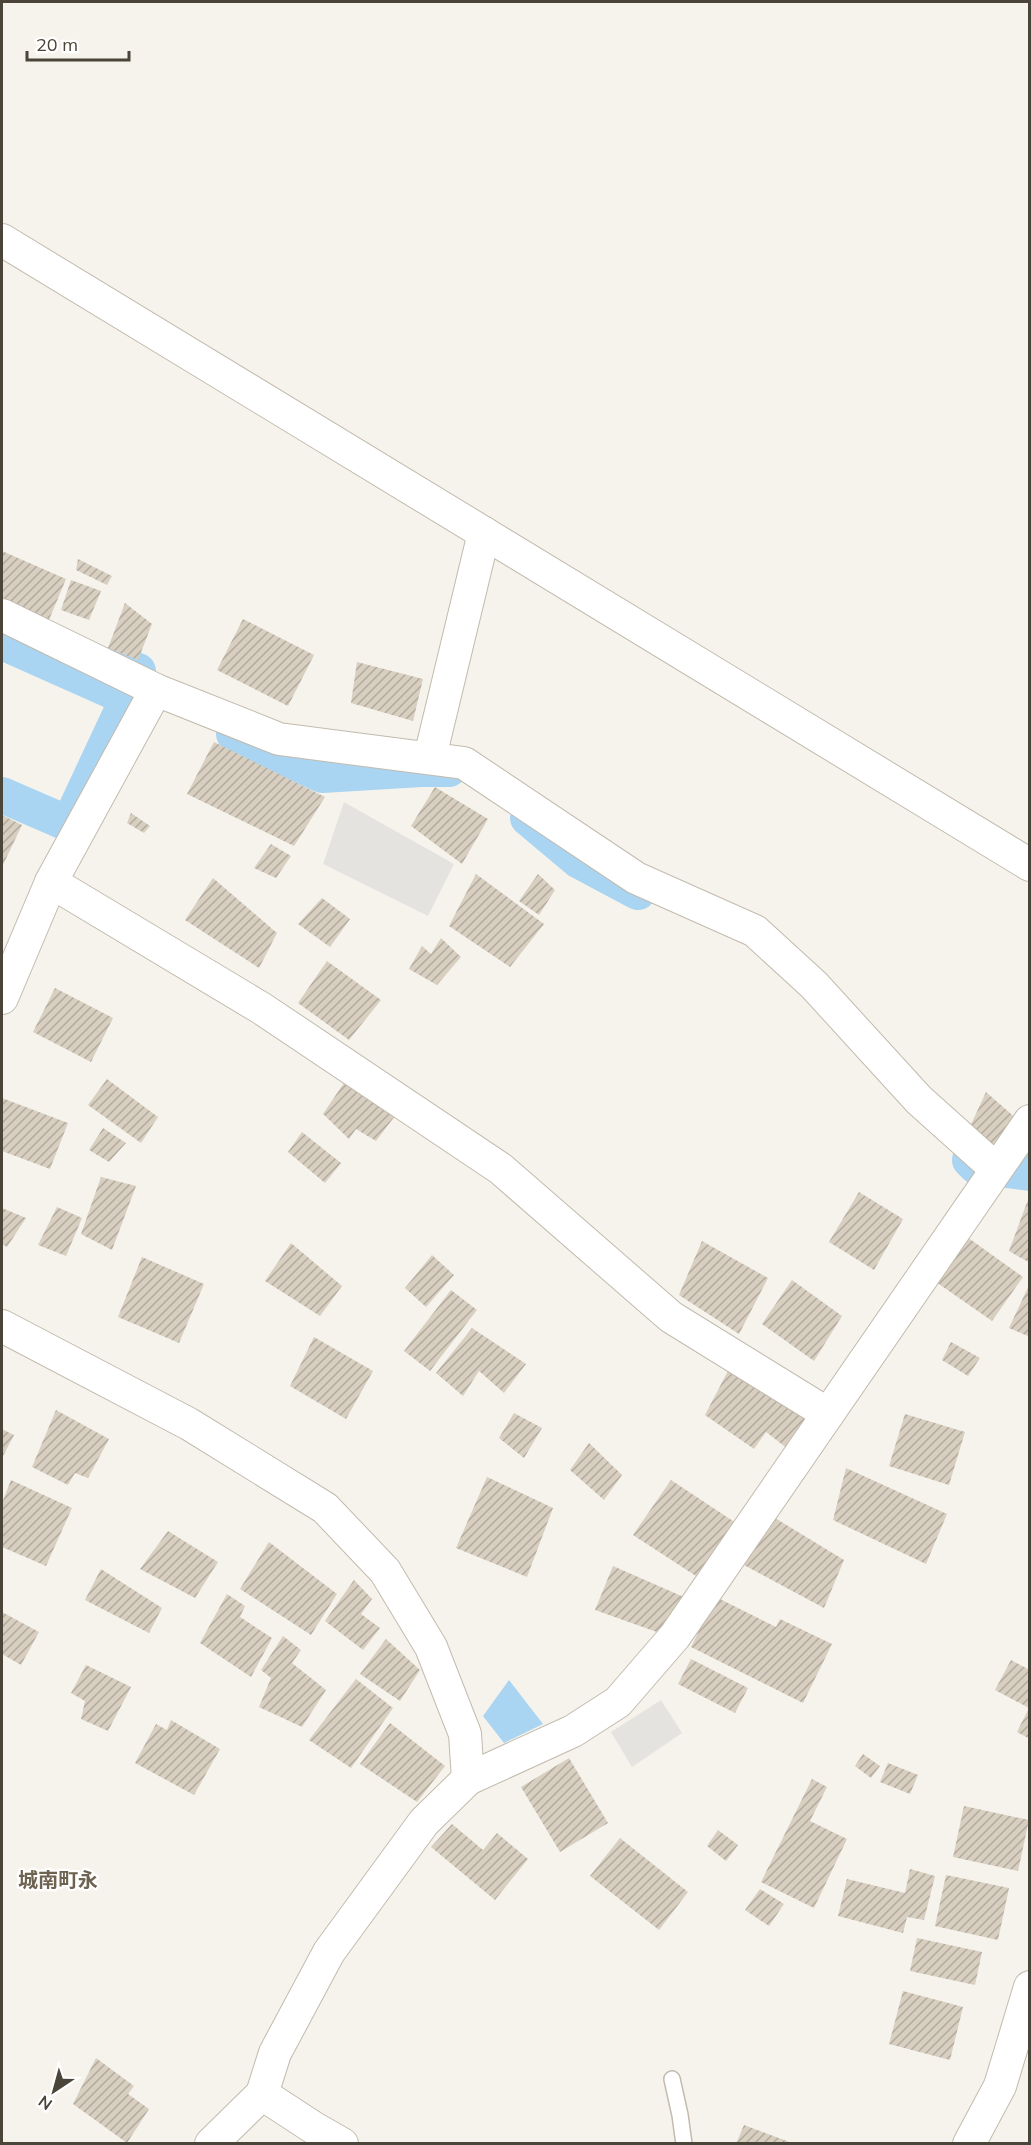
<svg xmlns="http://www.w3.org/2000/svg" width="1031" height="2145" viewBox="0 0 1031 2145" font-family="Mulish,'Noto Sans JP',sans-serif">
<defs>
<pattern id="building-hatch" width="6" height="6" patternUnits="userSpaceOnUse" patternTransform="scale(1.5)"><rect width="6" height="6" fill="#d8cfc1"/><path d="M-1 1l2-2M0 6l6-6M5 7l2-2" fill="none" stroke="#b1aa9e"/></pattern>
</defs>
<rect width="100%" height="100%" fill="#f6f3ec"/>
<g fill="#e5e3e0">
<polygon points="344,802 454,864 428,916 323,864"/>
<polygon points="661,1700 682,1733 632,1767 611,1732"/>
</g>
<polygon fill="#a9d4f2" points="509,1680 543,1724 504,1743 483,1716"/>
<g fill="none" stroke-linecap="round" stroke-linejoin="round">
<g stroke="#a9d4f2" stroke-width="36">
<polyline points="2,642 119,694"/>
<polyline points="234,734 322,775 421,769 449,769"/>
<polyline points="2,795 69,824 126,702 119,694 117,663 138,671"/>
<polyline points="528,818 578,860 638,892"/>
<polyline points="970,1160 976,1166 1030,1173"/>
</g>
</g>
<g fill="url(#building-hatch)">
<polygon points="2,551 66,579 46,627 2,607"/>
<polygon points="78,559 112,576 107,585 76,570"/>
<polygon points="71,580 101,591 89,620 61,610"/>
<polygon points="125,603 152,624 138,660 108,648"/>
<polygon points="243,619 314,655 288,706 217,670"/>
<polygon points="357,662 423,679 413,721 351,703"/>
<polygon points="214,742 325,797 294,846 187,794"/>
<polygon points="435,787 488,819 462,864 411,826"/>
<polygon points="131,813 150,826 144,833 127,823"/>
<polygon points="2,815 22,825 2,867"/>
<polygon points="271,844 291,856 276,878 254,868"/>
<polygon points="476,874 544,924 510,967 449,926"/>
<polygon points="538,874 555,890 539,915 519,901"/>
<polygon points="213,878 277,933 259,968 185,920"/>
<polygon points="322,898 350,919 330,947 298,924"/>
<polygon points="441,938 461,957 437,985 409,969 422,946 431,954"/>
<polygon points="327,961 381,1000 349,1040 298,1003"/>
<polygon points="55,988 113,1018 91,1062 33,1032"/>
<polygon points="348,1077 398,1112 376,1141 356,1129 349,1139 323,1114"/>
<polygon points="107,1079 158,1117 141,1143 88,1105"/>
<polygon points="986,1092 1019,1121 998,1155 968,1131"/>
<polygon points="2,1098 68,1123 50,1169 2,1151"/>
<polygon points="103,1128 126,1143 109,1162 89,1150"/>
<polygon points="302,1132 341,1163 325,1183 288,1152"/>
<polygon points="101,1177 136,1186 112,1250 81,1234"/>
<polygon points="859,1192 903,1219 874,1270 829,1242"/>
<polygon points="1029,1197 1030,1198 1030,1263 1009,1251"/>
<polygon points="57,1207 82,1218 66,1256 38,1245"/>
<polygon points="2,1208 26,1218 7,1247 2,1244"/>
<polygon points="967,1237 1023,1277 992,1321 936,1282"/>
<polygon points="702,1241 768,1278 739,1334 679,1295"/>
<polygon points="291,1243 342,1286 320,1316 265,1281"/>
<polygon points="432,1255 454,1275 426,1307 405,1288"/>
<polygon points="142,1257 204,1284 179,1343 118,1317"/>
<polygon points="792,1280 842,1316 814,1361 762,1324"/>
<polygon points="1030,1283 1030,1337 1009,1328"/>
<polygon points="451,1290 477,1310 430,1371 404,1351"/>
<polygon points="472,1328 526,1364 504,1393 479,1371 463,1396 436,1373"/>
<polygon points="314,1337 373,1371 346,1419 290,1386"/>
<polygon points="951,1342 980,1358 968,1376 942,1360"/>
<polygon points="730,1367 809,1416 788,1449 766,1432 754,1449 705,1415"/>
<polygon points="56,1410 109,1439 88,1478 75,1473 68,1485 32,1467"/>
<polygon points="514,1413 542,1428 524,1458 499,1438"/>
<polygon points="905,1414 965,1432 949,1485 889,1466"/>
<polygon points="2,1429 14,1435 2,1458"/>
<polygon points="589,1443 622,1475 604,1500 570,1470"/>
<polygon points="846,1468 947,1514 926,1564 833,1520"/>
<polygon points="487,1477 553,1508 527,1577 456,1548"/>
<polygon points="11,1480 72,1508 46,1566 2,1547 2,1503"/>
<polygon points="671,1480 739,1525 699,1578 633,1535"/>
<polygon points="775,1518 844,1560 824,1608 742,1564"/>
<polygon points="168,1531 218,1562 195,1598 140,1569"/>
<polygon points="269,1542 337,1594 311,1635 240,1589"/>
<polygon points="613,1566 686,1598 668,1636 595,1610"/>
<polygon points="101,1569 162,1608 149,1633 85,1600"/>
<polygon points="354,1580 372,1599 361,1614 380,1628 363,1650 325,1621"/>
<polygon points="227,1594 245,1606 240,1617 272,1638 251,1677 200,1643"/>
<polygon points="716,1597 776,1627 780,1619 832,1644 803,1703 691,1647"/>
<polygon points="2,1612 39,1632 21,1665 2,1654"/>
<polygon points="283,1636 301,1650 292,1663 326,1690 302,1727 259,1707 271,1678 261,1670"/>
<polygon points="386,1639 420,1670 400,1701 360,1674"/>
<polygon points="691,1659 748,1688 735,1713 678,1684"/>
<polygon points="1011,1660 1030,1670 1030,1739 1017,1732 1029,1708 995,1690"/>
<polygon points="86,1665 131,1687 108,1731 81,1719 85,1701 71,1693"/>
<polygon points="356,1679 393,1708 351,1768 309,1740"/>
<polygon points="171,1720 220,1749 194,1795 135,1763 156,1724 167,1730"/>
<polygon points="390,1723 445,1766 417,1802 360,1764"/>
<polygon points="863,1754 880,1766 871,1778 855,1766"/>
<polygon points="569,1758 608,1823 560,1852 521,1787"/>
<polygon points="888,1763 918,1775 910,1794 880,1782"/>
<polygon points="812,1779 827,1787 810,1821 847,1839 814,1908 761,1882"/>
<polygon points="964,1806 1029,1820 1018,1871 953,1857"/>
<polygon points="452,1824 483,1850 497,1833 528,1859 495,1900 431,1847"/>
<polygon points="718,1830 738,1845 726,1861 707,1846"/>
<polygon points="620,1838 688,1892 659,1930 590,1876"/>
<polygon points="910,1869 935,1876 924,1920 907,1917 903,1933 838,1916 847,1879 905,1893"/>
<polygon points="946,1875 1009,1888 998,1940 935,1926"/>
<polygon points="760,1889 784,1904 769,1926 745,1910"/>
<polygon points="917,1938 982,1952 975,1985 910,1971"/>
<polygon points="903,1991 963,2007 950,2060 889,2044"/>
<polygon points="96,2058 134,2086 128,2094 149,2109 127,2143 73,2104"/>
<polygon points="744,2125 792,2143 792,2144 736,2144"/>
</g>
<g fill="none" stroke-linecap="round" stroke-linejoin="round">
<g stroke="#c2bbae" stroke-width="18">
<polyline id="service" points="672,2079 680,2115 684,2144"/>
</g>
<g stroke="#c2bbae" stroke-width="34">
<g id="minor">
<polyline points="2,240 1030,865"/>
<polyline points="2,615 156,690 51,882 2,998"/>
<polyline points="156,690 279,739 464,763 636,878 755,931 814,985 919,1100 996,1169"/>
<polyline points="430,757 484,533"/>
<polyline points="51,882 261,1008 501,1169 671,1317 828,1414"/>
<polyline points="2,1326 189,1424 325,1508 385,1571 431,1647 465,1734 468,1779"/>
<polyline points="262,2094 314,2128 342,2144"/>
<polyline points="211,2144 262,2094 275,2053 329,1952 424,1822 468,1779 573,1731 618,1702 675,1636 1030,1121"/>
<polyline points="969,2144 1000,2086 1030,1987"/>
</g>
</g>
<use href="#service" stroke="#fff" stroke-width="15"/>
<use href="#minor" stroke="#fff" stroke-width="32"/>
</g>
<g text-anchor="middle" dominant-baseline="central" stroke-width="4.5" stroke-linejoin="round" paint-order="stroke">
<g font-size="20" font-weight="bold" fill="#6e6250" stroke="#fff">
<text x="58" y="1879">城南町永</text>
</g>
</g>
<rect width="1031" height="2145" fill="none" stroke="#4b4439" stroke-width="6"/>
<g transform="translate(54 2091) rotate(216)" stroke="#ffffff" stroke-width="4.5" paint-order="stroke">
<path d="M0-4.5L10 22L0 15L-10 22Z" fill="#4b4439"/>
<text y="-9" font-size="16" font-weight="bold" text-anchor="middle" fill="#4b4439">N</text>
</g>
<path d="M27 51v9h102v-9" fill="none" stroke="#4b4439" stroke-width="3"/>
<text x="36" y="51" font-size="18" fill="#4b4439" stroke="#ffffff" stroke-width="4.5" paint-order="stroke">20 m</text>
</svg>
